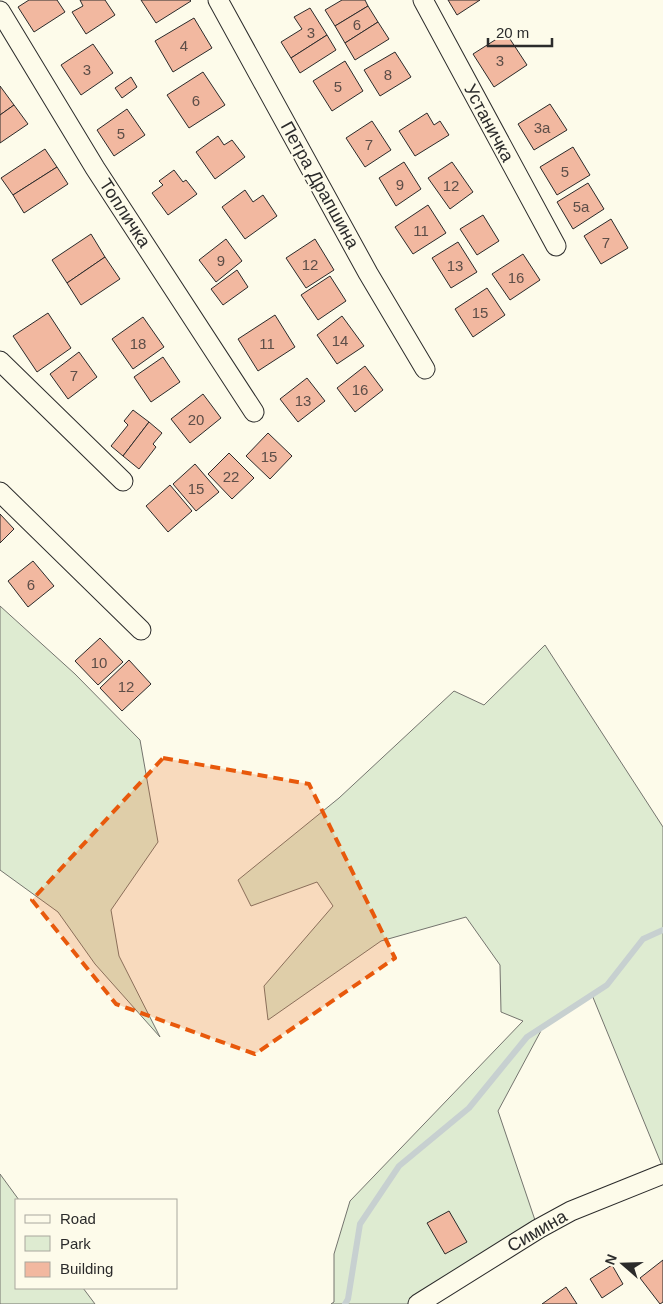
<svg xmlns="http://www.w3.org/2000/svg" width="663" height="1304" viewBox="0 0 663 1304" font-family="Helvetica,sans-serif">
<rect width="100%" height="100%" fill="#fdfbea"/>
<g fill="#deebd1" stroke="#74746e">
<polygon points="0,606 75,674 140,740 158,842 111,910 119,956 160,1037 95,964 58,912 0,870"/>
<polygon points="545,645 663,827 663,1168 592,995 543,1027 498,1111 538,1229 423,1304 331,1304 334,1302 334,1254 350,1201 523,1021 501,1012 500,965 466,917 381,941 268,1020 264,986 333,906 317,882 251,906 238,880 339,798 454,691 484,705"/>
<polygon points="0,1174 19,1200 16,1200 16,1288 83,1288 95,1304 0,1304"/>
</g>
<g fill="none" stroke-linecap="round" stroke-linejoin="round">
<polyline stroke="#c7d0d0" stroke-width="6" points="345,1304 348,1299 360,1224 399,1166 469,1108 527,1037 607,985 643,939 663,930"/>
</g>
<g fill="#f2b8a0" stroke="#2b2b2b">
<polygon points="29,0 57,0 65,12 34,32 18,7"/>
<polygon points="80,0 105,0 115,15 86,34 72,12 83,6"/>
<polygon points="141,0 190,0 191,1 156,23"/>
<polygon points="342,0 365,0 368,6 335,26 325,10"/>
<polygon points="448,0 480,0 457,15"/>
<polygon points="368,6 378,22 345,43 335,26"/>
<polygon points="310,8 327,35 291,58 281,42 302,29 294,17"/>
<polygon points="194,18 212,48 173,72 155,41"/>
<polygon points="378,22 389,39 355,60 345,43"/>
<polygon points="506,33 527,65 494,87 473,54"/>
<polygon points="327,35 336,50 300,73 291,58"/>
<polygon points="93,44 113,73 81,95 61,65"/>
<polygon points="395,52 411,77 380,96 364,70"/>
<polygon points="345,61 363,91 332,111 313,81"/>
<polygon points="203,72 225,105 189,128 167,95"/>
<polygon points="131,77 137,87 122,98 115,88"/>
<polygon points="0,86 14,105 0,115"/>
<polygon points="550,104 567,130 534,150 518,124"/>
<polygon points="14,105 28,124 0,143 0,115"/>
<polygon points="127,109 145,135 114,156 97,130"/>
<polygon points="427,113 434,125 440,121 449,135 415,156 399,131"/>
<polygon points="372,121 391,150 365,167 346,138"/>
<polygon points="218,136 224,145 232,140 245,157 215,179 196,152"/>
<polygon points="573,147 590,175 557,195 540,167"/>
<polygon points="45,149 57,167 13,195 1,178"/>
<polygon points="404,162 421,189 396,206 379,178"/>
<polygon points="452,162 473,192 450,209 428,178"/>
<polygon points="57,167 68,184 24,213 13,195"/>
<polygon points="174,170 183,182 186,180 197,194 168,215 152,193 163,185 159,181"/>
<polygon points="588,183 604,209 573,229 557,202"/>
<polygon points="245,190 253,202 263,195 277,216 245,239 222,207"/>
<polygon points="428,205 446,233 413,254 395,227"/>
<polygon points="483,215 499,241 477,255 460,229"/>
<polygon points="611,219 628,248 601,264 584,236"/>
<polygon points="91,234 105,257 67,283 52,260"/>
<polygon points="226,239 242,261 216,282 199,260"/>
<polygon points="315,239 334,270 306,288 286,258"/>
<polygon points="458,242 477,272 451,288 432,258"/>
<polygon points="523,254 540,280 510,300 492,274"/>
<polygon points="105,257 120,279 81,305 67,283"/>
<polygon points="237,270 248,287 223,305 211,289"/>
<polygon points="330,276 346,301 318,320 301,295"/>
<polygon points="487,288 505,315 473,337 455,309"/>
<polygon points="48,313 71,348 37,372 13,336"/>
<polygon points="275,315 295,347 258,371 238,339"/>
<polygon points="342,316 364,346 337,364 317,335"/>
<polygon points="143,317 164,347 133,369 112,339"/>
<polygon points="79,352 97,377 68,399 50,374"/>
<polygon points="163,357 180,382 151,402 134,377"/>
<polygon points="365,366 383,390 355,412 337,388"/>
<polygon points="307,378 325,401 298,422 280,399"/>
<polygon points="203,394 221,418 190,443 171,419"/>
<polygon points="133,410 149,422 123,456 111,446 128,425 124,421"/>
<polygon points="149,422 162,433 153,444 156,447 139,469 123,456"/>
<polygon points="268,433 292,456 270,479 246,456"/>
<polygon points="229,453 254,478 232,499 208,474"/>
<polygon points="195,464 219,492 196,511 173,484"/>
<polygon points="170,485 192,511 168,532 146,506"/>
<polygon points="0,514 14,529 0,543"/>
<polygon points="33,561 54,586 28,607 8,581"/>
<polygon points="100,638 123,662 98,685 75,661"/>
<polygon points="129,660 151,684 122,711 100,688"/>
<polygon points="449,1211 467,1242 445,1254 427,1223"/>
<polygon points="663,1260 663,1302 660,1304 640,1278"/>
<polygon points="612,1265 623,1284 602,1298 590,1279"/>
<polygon points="566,1287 577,1304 542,1304"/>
</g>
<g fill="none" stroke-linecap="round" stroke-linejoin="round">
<g stroke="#2b2b2b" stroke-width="21">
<g id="minor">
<polyline points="218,0 368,273 425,369"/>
<polyline points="423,0 556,246"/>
<polyline points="0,11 95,168 254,412"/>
<polyline points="0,361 123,481"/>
<polyline points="0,492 141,630"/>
<polyline points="418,1304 538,1229 571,1211 663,1174"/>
</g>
</g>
<use href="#minor" stroke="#fdfbea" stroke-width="19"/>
</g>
<path fill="#e8590c" fill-opacity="0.2" stroke="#e8590c" stroke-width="4" stroke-dasharray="10 6" stroke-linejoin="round" d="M163,758L309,784L395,958L255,1054L116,1004L32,900Z"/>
<g text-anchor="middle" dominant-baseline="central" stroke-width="4" stroke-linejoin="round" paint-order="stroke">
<g font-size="15" fill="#5d4e48">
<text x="357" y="24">6</text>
<text x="311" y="32">3</text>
<text x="184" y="45">4</text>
<text x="500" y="60">3</text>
<text x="87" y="69">3</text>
<text x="388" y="74">8</text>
<text x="338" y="86">5</text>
<text x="196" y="100">6</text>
<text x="542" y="127">3a</text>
<text x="121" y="133">5</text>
<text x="369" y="144">7</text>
<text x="565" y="171">5</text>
<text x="400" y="184">9</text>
<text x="451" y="185">12</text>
<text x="581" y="206">5a</text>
<text x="421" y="230">11</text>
<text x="606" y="242">7</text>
<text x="221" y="260">9</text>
<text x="310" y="264">12</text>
<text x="455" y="265">13</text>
<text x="516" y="277">16</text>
<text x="480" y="312">15</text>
<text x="340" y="340">14</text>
<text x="138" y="343">18</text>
<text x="267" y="343">11</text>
<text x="74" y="375">7</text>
<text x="360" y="389">16</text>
<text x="303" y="400">13</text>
<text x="196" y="419">20</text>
<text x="269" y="456">15</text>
<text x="231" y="476">22</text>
<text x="196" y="488">15</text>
<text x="31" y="584">6</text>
<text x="99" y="662">10</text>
<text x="126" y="686">12</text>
</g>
<g font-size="18" fill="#2b2b2b" stroke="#fdfbea">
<text transform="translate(489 123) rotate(62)">Устаничка</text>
<text transform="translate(320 185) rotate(61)">Петра Драпшина</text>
<text transform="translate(125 213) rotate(57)">Топличка</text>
<text transform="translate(537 1231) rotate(-30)">Симина</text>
</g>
</g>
<rect x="15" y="1199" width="162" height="90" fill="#fdfbea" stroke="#a9a89e"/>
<rect x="25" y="1215" width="25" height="8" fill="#fdfbea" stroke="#a9a89e"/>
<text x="60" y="1224" font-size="15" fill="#2b2b2b">Road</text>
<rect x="25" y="1236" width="25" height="15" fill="#deebd1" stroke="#a9a89e"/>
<text x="60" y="1249" font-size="15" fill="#2b2b2b">Park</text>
<rect x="25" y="1262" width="25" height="15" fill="#f2b8a0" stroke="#a9a89e"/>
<text x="60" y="1274" font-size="15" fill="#2b2b2b">Building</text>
<g transform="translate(623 1264) rotate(290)" stroke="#fdfbea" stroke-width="4" paint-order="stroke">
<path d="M0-4L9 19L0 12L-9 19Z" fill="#2b2b2b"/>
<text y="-8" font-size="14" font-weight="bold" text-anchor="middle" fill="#2b2b2b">N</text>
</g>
<path d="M488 38v8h64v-8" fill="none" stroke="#2b2b2b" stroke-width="2.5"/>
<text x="496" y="38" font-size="15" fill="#2b2b2b" stroke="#fdfbea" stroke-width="4" paint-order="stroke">20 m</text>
</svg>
